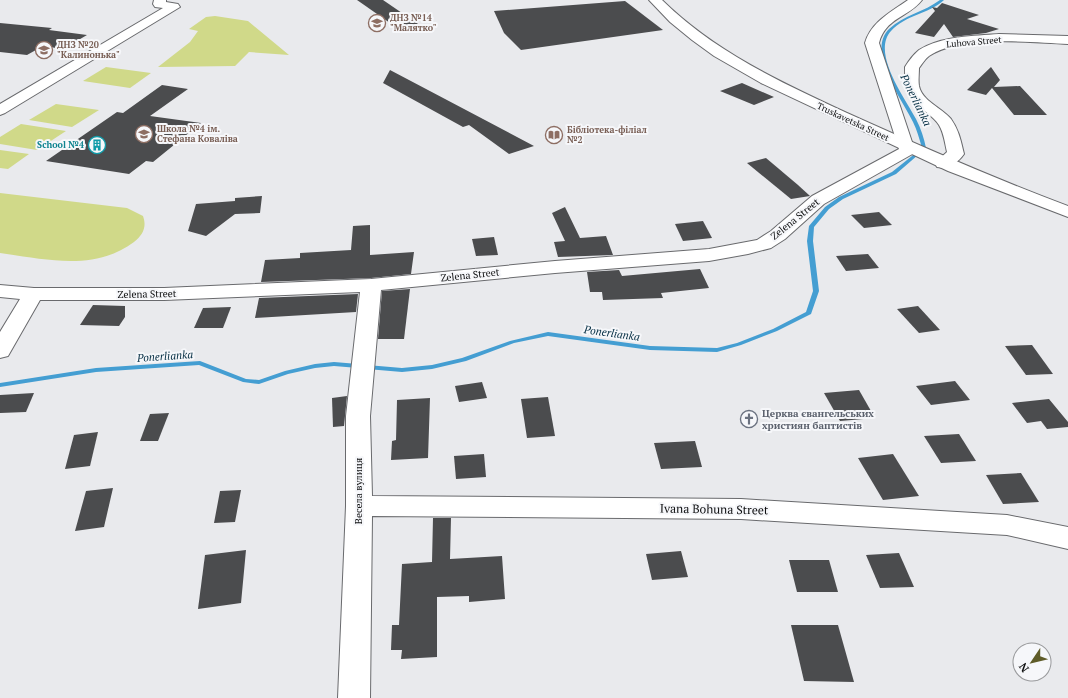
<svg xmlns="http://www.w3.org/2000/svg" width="1068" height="698" viewBox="0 0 1068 698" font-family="'PT Serif',serif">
<rect width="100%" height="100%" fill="#e9eaed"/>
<g fill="#d0d989">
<polygon points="215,16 248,21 289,55 249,52 235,66 158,67 190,42 198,31 189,29 206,17"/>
<polygon points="106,67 151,73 130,88 83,81"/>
<polygon points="56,104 99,110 72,127 29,120"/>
<polygon points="21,124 66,131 37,150 0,144 0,137"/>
<polygon points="0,150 29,154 8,169 0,168"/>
<path d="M0,193L127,208L143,216C147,227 143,235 134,242C94,272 45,259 0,253Z"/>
</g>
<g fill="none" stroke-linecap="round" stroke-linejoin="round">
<g fill="#449ed2" fill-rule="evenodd">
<path d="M940,0H944C929,14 905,15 891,31C871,53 905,98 916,119C921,129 924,138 926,148L896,174L843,199L829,209L814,227L813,241L819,291L811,314L777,331L741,345L717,352L650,350L548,336L514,343L466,361L432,369L402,372L367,369L364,367L367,365L402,368L432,365L462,358L510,341L548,332L650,346L717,348L737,343L773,329L806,312L813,291L807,241L809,226L825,207L839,197L892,172L922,148C919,138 917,130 913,122C902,99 866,52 889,29C904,15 924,12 940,0Z"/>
<polygon points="200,361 246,379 259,380 285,371 315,364 334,362 358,364 361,366 358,368 334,366 315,368 288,374 259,384 243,382 199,365 96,372 0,387 0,383 96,368"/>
</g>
</g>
<g fill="#4b4c4e">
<polygon points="357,0 383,0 421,26 400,30"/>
<polygon points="625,1 663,30 521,50 504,33 494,11"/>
<polygon points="942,3 979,15 967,19 999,29 986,33 953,37 944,24 934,37 915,33 935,11 932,7 937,8"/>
<polygon points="0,23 52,28 49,30 87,35 63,49 43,46 27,55 0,52"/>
<polygon points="991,67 1000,80 994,87 1020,86 1047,115 1014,115 992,88 986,95 967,90"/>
<polygon points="390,70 483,119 534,146 509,154 469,125 463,127 383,83"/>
<polygon points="742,83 751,87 774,97 754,105 720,91"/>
<polygon points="162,85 188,89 150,116 201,123 153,162 146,161 129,174 46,161 117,112 123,113"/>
<polygon points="766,158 798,185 810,196 791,199 747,163"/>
<polygon points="262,196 260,213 235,214 206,236 188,231 196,204 235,201 235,198"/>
<polygon points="565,207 580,238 606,236 613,255 558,257 554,242 565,241 552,213"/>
<polygon points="879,212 892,225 864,228 851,215"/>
<polygon points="703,221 712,238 683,241 675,224"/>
<polygon points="370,225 370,255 414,252 411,274 371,278 261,282 265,260 300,258 300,253 351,250 353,226"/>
<polygon points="494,237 498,255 476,256 472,239"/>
<polygon points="868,254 879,268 846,271 836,256"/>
<polygon points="700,269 709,288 661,293 663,298 603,300 602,292 590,292 587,272 619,270 622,276"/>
<polygon points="410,289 404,339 378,339 382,291"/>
<polygon points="358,294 356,312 255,318 259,298"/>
<polygon points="93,305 125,306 125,317 119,326 80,325"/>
<polygon points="918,306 940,330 919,333 897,309"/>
<polygon points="231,307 223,328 194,328 203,308"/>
<polygon points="1032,345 1053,374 1026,375 1005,346"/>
<polygon points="955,381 970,400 931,405 916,386"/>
<polygon points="482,382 487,398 459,402 455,386"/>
<polygon points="859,390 875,418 840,421 824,393"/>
<polygon points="34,393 26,412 0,413 0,395"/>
<polygon points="347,396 344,426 333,427 332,398"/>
<polygon points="548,397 555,436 527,438 521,399"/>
<polygon points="430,398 428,458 391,460 392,441 396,440 397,400"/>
<polygon points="1049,399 1068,422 1068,427 1047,429 1041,421 1027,423 1012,403"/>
<polygon points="169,413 158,441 140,441 150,414"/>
<polygon points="98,432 90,466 65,469 74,435"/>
<polygon points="959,434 976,461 941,463 924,436"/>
<polygon points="695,441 702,467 661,469 654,443"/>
<polygon points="484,454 486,477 456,479 454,456"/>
<polygon points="893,454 919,496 883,500 858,458"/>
<polygon points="1021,473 1039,502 1003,504 986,475"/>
<polygon points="113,488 104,527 75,531 86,491"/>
<polygon points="241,490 235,522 214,523 220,491"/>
<polygon points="433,518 451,518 450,559 502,556 505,599 469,602 469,596 437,597 437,657 401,659 402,650 391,650 392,625 399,625 402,564 432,562"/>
<polygon points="246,550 241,603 198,609 205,555"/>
<polygon points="681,551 688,577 652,580 646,554"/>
<polygon points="899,553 914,587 880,588 866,555"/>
<polygon points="789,560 829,560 838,592 797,592"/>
<polygon points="791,625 838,625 854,682 804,681"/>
</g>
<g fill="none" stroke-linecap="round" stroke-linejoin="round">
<g stroke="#696a6d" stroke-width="2">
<g id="street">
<polygon points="154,0 166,0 166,2 178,4 180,7 5,113 0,115 0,104 163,8 155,7 153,4"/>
<path d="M908,0H922C909,17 885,18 879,43L913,145L918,149L916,152L824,204L785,239L771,248L748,254L709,261L555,273L381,290L370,416L372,496L741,499L1007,515L1068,527V549L1007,535L741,519L372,516L370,698H338L346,506V416L360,292L164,300H40L8,356L0,358V332L20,299L0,297V285L34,288H164L371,279L555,261L709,249L757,240L771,231L812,196L899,149L865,43C871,22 891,12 908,0Z"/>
<path d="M999,34L1068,36V44C1032,42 959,35 929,56C925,59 922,64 919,68C919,74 918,80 919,86C922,101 942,108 951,119C959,130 961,142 964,154C958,163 947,169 937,167L935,163L947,152C945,144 944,133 939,125C936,120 931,116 926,112C907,98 905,90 905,67C908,62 914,54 919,50C941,36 974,36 999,34Z"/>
</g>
</g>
<g stroke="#696a6d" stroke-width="2">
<path id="secondary" d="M649,0H662C715,52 780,82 847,113C920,146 993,178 1068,206V217L948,171L761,83L714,56L692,40L670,22Z"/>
</g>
<use href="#street" fill="#fff" fill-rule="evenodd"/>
<use href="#secondary" fill="#fff" fill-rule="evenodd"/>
</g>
<defs>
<g id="school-ring" transform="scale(0.9)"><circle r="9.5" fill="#f6f7fa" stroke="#8d6e63" stroke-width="1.5"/><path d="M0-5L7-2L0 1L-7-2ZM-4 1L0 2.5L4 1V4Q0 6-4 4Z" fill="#8d6e63"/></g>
<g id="library-ring" transform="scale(0.9)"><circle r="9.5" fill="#f6f7fa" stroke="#8d6e63" stroke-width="1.5"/><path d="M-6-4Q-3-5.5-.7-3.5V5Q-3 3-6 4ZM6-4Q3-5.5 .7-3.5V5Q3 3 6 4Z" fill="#8d6e63"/></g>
<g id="building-ring" transform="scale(0.9)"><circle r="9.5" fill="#f6f7fa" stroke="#0f9aa8" stroke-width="1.5"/><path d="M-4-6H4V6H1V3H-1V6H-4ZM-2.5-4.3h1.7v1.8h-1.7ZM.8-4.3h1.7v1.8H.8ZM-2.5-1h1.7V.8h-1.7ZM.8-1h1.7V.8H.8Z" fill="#0f9aa8"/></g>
<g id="church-ring" transform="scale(0.9)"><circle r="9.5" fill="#f6f7fa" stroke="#6b7280" stroke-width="1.5"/><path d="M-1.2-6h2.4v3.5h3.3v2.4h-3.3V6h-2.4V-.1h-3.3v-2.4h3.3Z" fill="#6b7280"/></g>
</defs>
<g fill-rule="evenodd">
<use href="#school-ring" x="377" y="23"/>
<use href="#school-ring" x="44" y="50"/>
<use href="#school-ring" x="144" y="134"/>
<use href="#library-ring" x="554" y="135"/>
<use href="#building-ring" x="97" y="145"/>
<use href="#church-ring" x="749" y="419"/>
</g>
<g text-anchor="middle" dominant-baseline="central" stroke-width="4" stroke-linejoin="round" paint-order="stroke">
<g font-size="9" font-weight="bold" fill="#785e54" stroke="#f6f7fa" text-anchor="start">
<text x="390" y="18">ДНЗ №14<tspan x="390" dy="10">"Малятко"</tspan></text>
<text x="57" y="45">ДНЗ №20<tspan x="57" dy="10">"Калинонька"</tspan></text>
<text x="157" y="129">Школа №4 ім.<tspan x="157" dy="10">Стефана Коваліва</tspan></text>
<text x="567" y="130">Бібліотека-філіал<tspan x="567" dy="10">№2</tspan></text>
</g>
<g font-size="9" fill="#0e0f10" stroke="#f6f7fa">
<text transform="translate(974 42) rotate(-5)">Luhova Street</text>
<text transform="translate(853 122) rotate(25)">Truskavetska Street</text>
</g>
<g font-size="9" font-weight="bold" fill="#0d838f" stroke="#f6f7fa" text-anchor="end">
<text x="84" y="145">School №4</text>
</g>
<g font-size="10" fill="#0e0f10" stroke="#f6f7fa">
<text transform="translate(795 219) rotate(-39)">Zelena Street</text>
<text transform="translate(470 275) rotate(-6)">Zelena Street</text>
<text transform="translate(147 294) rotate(-1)">Zelena Street</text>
<text transform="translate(358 491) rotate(-90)">Весела вулиця</text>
</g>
<g font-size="10" font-weight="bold" fill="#5b616d" stroke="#f6f7fa" text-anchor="start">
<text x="762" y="413">Церква євангельських<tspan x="762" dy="12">християн баптистів</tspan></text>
</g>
<g font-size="11" font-style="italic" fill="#062f44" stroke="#f6f7fa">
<text transform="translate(916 100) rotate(64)">Ponerlianka</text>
<text transform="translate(612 333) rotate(8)">Ponerlianka</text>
<text transform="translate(165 356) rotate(-4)">Ponerlianka</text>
</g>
<g font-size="12" fill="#0e0f10" stroke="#f6f7fa">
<text transform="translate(714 509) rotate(1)">Ivana Bohuna Street</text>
</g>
</g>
<g transform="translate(1032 662) rotate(235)"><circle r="19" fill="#f6f7fa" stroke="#999a9c"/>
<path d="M0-3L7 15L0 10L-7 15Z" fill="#5e5b28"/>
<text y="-6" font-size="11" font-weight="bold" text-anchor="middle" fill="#0e0f10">N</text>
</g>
</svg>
